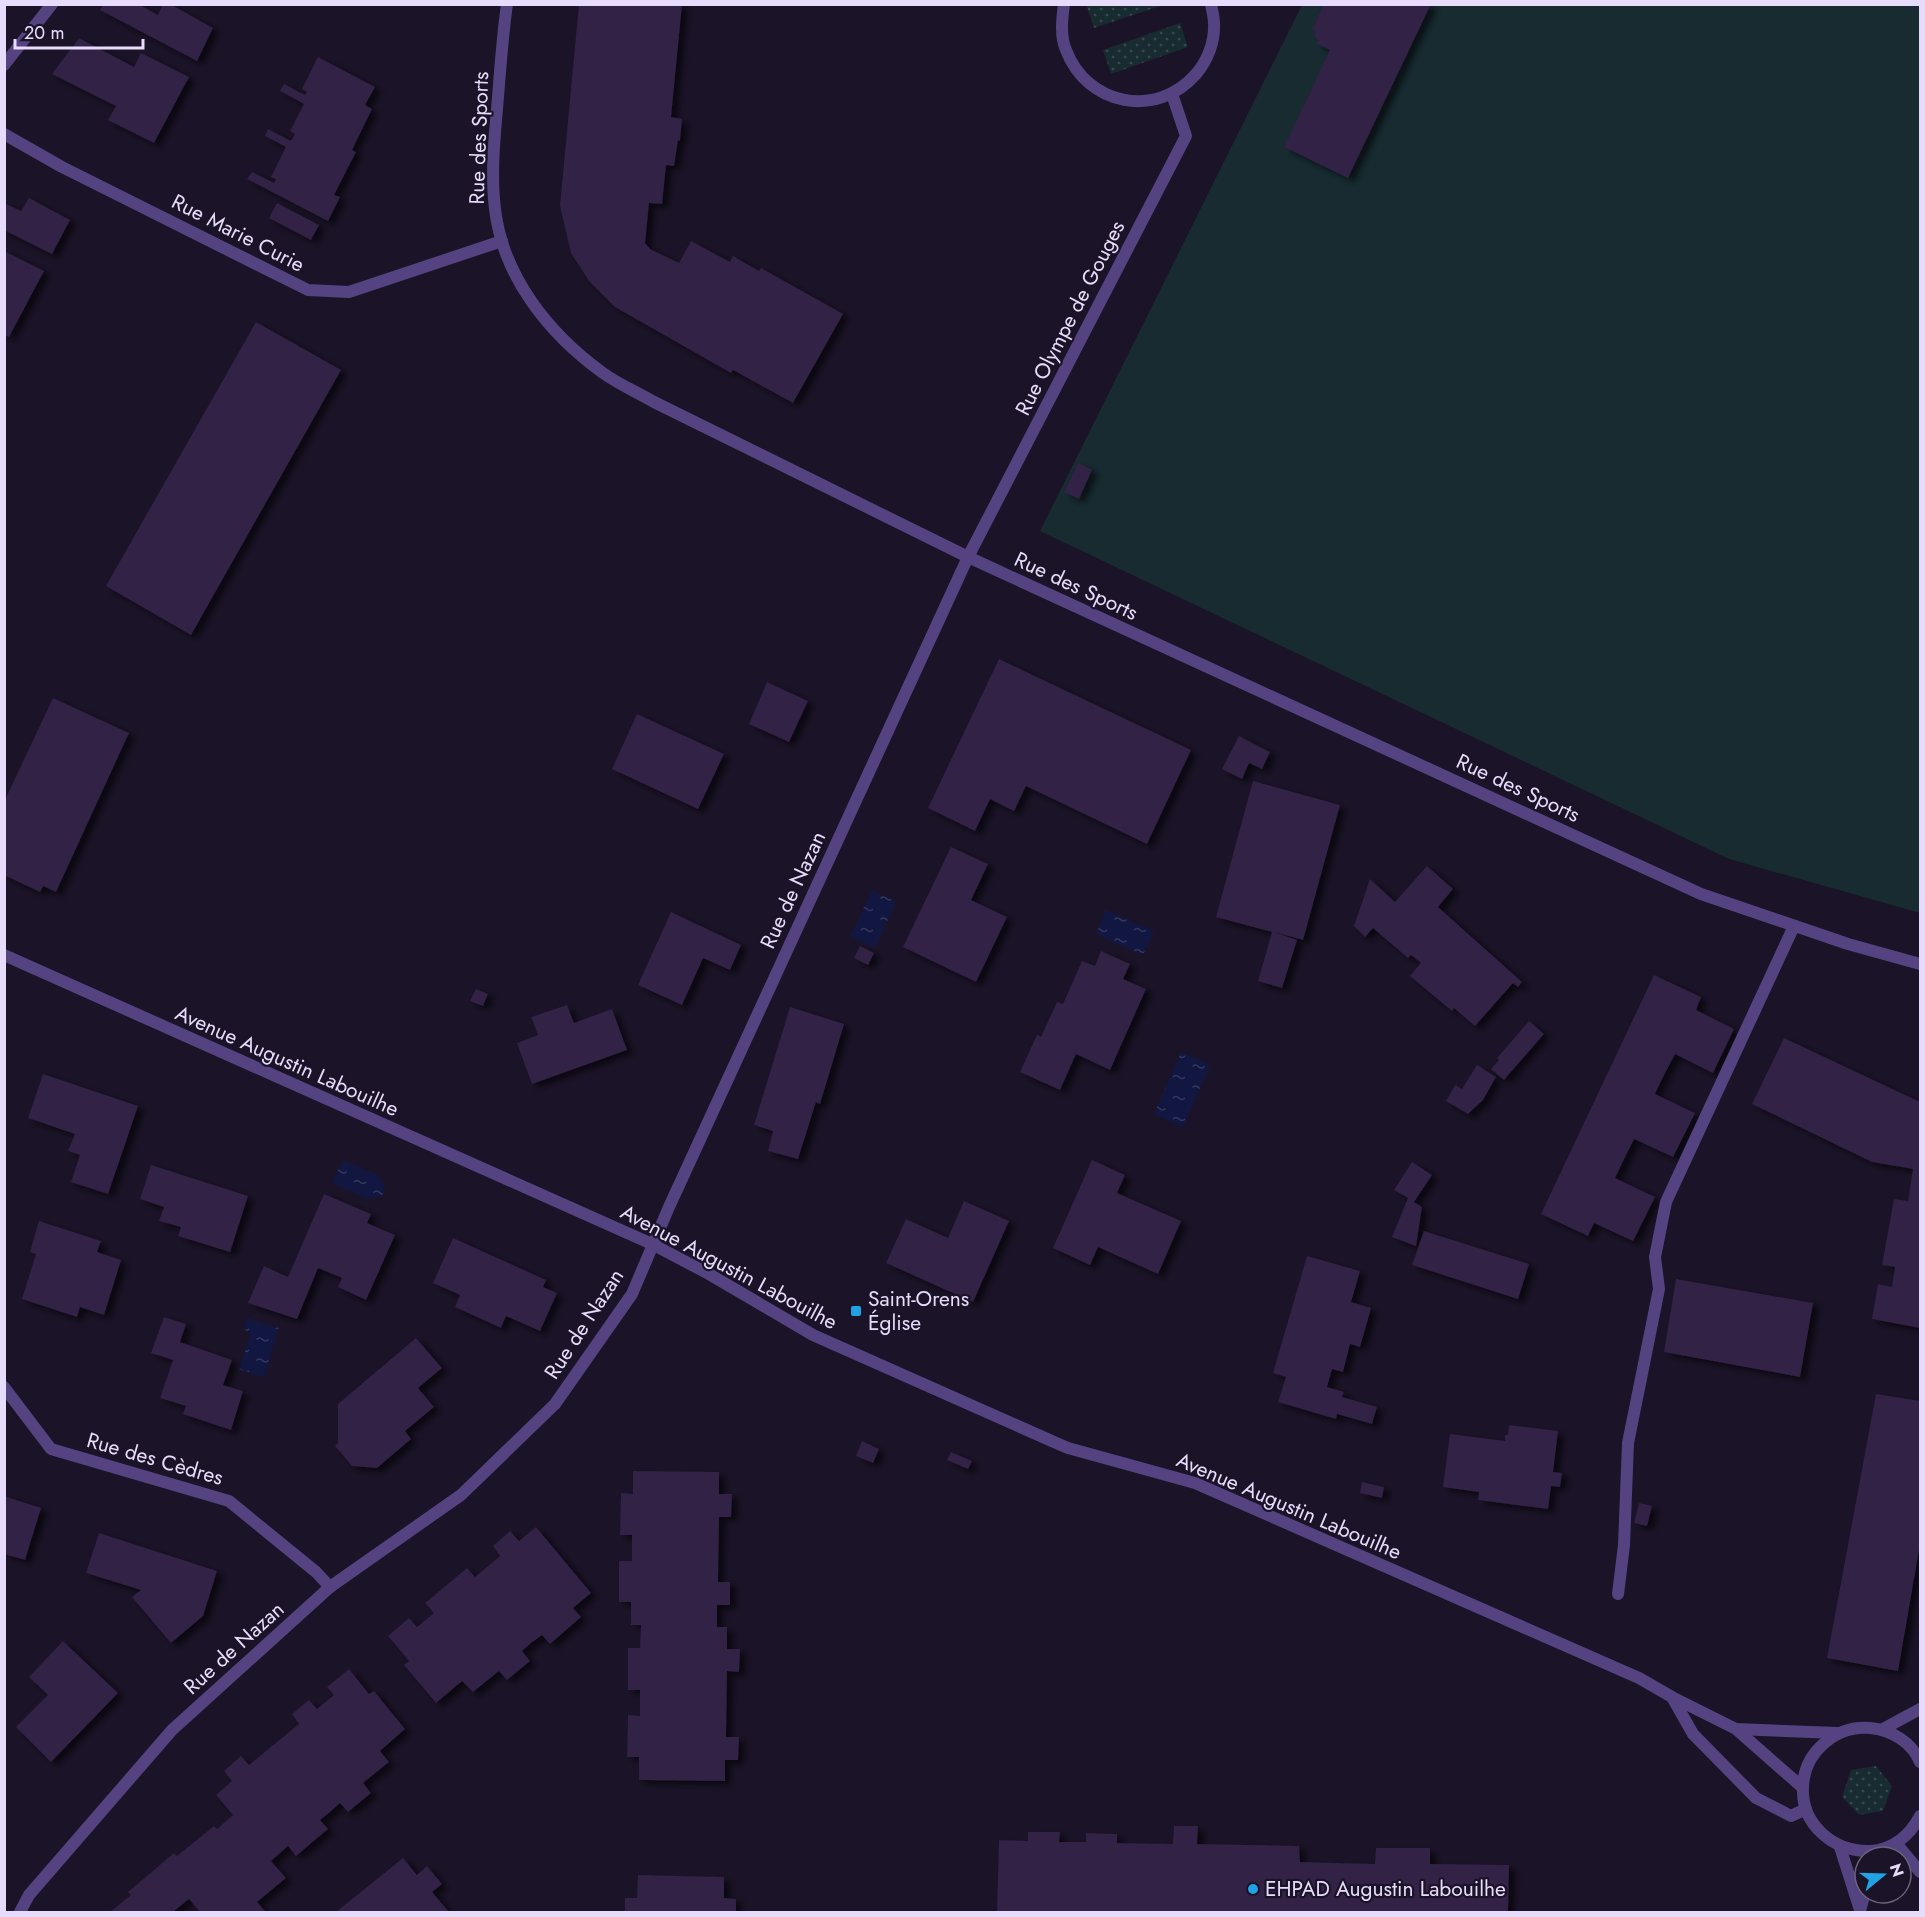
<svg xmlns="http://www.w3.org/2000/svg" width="1925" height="1917" viewBox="0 0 1925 1917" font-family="Jost,sans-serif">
<defs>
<pattern id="grass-dots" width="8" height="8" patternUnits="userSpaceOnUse" patternTransform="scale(1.5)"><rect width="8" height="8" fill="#172b30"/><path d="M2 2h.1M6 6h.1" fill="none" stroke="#39494f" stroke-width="1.8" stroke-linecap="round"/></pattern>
<pattern id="water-ripples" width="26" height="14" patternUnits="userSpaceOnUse" patternTransform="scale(1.5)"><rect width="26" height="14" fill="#111741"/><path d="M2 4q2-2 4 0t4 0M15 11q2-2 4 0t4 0" fill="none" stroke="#34385d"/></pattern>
<filter id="shadow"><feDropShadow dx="6" dy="4" stdDeviation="3" flood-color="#0009"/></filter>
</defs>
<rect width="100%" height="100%" fill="#1b1327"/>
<g fill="url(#grass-dots)">
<polygon points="1086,4 1163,4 1163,5 1094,28"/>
<polygon points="1180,23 1188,47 1111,74 1103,50"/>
<polygon points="1876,1766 1892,1786 1883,1811 1859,1815 1842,1797 1851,1770"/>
</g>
<polygon fill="#172b30" points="1302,5 1920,5 1920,913 1729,859 1040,531"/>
<g fill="url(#water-ripples)">
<polygon points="872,890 896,902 875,948 850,937"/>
<polygon points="1106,910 1154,931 1143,955 1096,934"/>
<polygon points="1181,1052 1210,1065 1183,1127 1154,1114"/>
<polygon points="343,1160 380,1176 379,1180 383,1182 385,1189 382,1196 372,1197 371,1200 332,1183"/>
<polygon points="248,1318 279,1328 264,1378 239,1369 251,1334 244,1329"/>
</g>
<g fill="#312145" filter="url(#shadow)">
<polygon points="104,4 138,4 158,15 163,4 170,4 213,28 197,61 100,10"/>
<polygon points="579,4 682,4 671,117 682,119 680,141 678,140 674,166 666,165 662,204 649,203 645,243 650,249 679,263 691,241 730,262 733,256 759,271 761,268 843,314 793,403 733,370 731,373 615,307 589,281 571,253 560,206"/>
<polygon points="1324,4 1431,4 1348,178 1284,147 1330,50 1317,44 1318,41 1314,35 1315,31 1312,29"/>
<polygon points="79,38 134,67 141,53 189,77 154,143 108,120 116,106 52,74"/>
<polygon points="318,57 375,87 365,105 372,109 352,150 356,152 334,195 340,197 328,221 247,179 252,172 274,183 276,179 271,177 286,147 265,136 268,129 291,141 295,134 290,131 304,104 280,91 284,84 305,95 307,92 302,89"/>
<polygon points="29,198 70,220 52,254 4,230 4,203 21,211"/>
<polygon points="277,203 319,225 311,240 269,218"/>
<polygon points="4,251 44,271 9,337 4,335"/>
<polygon points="256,322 341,370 191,635 106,586"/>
<polygon points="1078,463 1092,470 1079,499 1064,492"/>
<polygon points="999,659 1191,750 1147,844 1026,786 1014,811 990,799 975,831 928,808"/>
<polygon points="767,682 808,701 789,742 749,724"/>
<polygon points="53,698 129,733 56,892 43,886 40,892 4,875 4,802"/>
<polygon points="637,714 724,754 698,809 612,769"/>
<polygon points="1239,736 1270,752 1262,769 1249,763 1242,779 1222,769"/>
<polygon points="1253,781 1340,805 1303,940 1274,932 1297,940 1282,988 1258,981 1272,932 1216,917"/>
<polygon points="951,847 988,864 971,900 1007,917 976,982 903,947"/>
<polygon points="1427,866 1453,889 1438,907 1522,982 1518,987 1513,983 1475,1026 1454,1008 1452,1011 1410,976 1421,963 1411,955 1408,958 1373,928 1365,937 1354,926 1370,879 1395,902"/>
<polygon points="671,912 741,945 730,970 703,958 682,1005 638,985"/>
<polygon points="860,946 874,953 868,965 854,958"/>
<polygon points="1101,951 1130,964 1123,979 1146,989 1110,1070 1076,1054 1060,1090 1020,1072 1037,1035 1041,1037 1057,1002 1063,1004 1082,961 1095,966"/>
<polygon points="1654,975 1701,997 1696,1010 1734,1029 1713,1073 1675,1054 1661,1081 1655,1094 1695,1113 1673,1157 1634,1139 1628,1151 1615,1178 1655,1197 1633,1241 1594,1223 1588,1236 1541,1214"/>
<polygon points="476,989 488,994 483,1006 470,1001"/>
<polygon points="567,1005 574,1023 612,1009 627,1050 532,1084 517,1043 538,1035 531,1017"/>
<polygon points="790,1007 844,1024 820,1104 816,1102 798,1159 768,1151 773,1131 754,1125"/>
<polygon points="1529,1021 1544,1034 1504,1080 1491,1069 1499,1060 1497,1058"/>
<polygon points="1784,1038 1920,1102 1920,1328 1872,1319 1878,1284 1892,1287 1895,1267 1882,1265 1894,1199 1908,1201 1913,1169 1872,1162 1752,1104"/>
<polygon points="1477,1065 1496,1077 1483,1100 1468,1114 1446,1101 1455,1085 1462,1089"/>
<polygon points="43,1074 138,1106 108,1194 71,1182 80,1155 68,1151 75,1134 28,1118"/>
<polygon points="1092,1160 1125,1175 1117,1193 1181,1221 1158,1274 1098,1247 1090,1265 1053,1248"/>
<polygon points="1412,1162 1432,1175 1414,1202 1422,1207 1416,1246 1392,1237 1408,1198 1394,1190"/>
<polygon points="151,1165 248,1196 230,1252 178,1236 181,1227 159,1221 164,1207 140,1199"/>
<polygon points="324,1194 371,1214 367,1223 395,1235 366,1300 338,1287 342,1278 318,1268 297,1319 248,1303 264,1266 288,1277"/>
<polygon points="964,1201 1009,1221 973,1302 886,1263 906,1219 948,1238"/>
<polygon points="39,1221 101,1241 97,1252 121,1260 104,1315 80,1307 77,1317 22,1299 36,1254 30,1252"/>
<polygon points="1424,1231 1529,1264 1518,1299 1412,1265"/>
<polygon points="453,1238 546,1280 543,1287 557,1293 540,1331 506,1316 501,1328 455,1307 460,1295 433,1283"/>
<polygon points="1307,1256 1360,1271 1351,1302 1371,1308 1360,1347 1350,1344 1343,1372 1332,1369 1327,1387 1344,1392 1342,1397 1377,1407 1372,1424 1337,1414 1336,1419 1278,1402 1286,1377 1273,1373"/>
<polygon points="1676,1279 1813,1303 1800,1377 1664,1352"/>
<polygon points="164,1317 186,1324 180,1342 232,1360 223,1385 243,1391 231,1430 183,1414 186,1406 160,1398 173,1360 151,1353"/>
<polygon points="416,1338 442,1368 418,1388 434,1407 405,1431 411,1439 377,1468 352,1466 335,1446 338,1443 338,1404"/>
<polygon points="1876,1394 1920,1401 1920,1544 1898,1671 1827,1658"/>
<polygon points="1509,1425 1558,1431 1553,1472 1562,1473 1560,1487 1551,1486 1548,1509 1478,1500 1479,1492 1443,1487 1450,1434 1505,1441 1505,1435 1508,1435"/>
<polygon points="862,1441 879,1449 873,1463 856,1456"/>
<polygon points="951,1452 972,1461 968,1469 947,1460"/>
<polygon points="633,1471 719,1472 719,1494 732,1494 731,1517 719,1517 718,1582 730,1582 730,1605 717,1605 717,1627 727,1627 727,1649 740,1649 739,1672 727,1671 726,1737 739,1737 738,1760 725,1760 725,1781 639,1780 639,1757 627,1757 628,1715 640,1716 640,1690 628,1690 628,1648 640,1648 641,1625 631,1625 631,1602 619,1602 619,1561 632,1561 632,1535 620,1535 621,1493 633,1494"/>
<polygon points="1362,1482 1384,1487 1382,1498 1360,1493"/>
<polygon points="4,1496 41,1508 25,1560 4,1554"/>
<polygon points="1639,1503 1652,1506 1647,1526 1634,1523"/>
<polygon points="536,1527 591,1593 573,1608 581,1617 550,1644 542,1635 531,1643 522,1651 530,1661 507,1680 499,1671 473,1692 462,1681 436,1703 404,1665 409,1661 388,1636 409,1618 417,1627 434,1613 425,1603 467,1568 475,1577 500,1556 493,1546 510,1531 519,1541"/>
<polygon points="99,1533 217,1571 203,1616 171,1643 132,1597 141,1590 86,1573"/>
<polygon points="63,1641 118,1693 51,1762 16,1727 48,1695 29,1677"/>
<polygon points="349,1669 369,1694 374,1691 405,1729 380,1751 389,1762 363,1783 371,1793 348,1812 340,1803 330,1812 320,1820 328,1829 296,1856 288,1846 271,1861 286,1878 257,1902 266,1912 200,1912 189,1899 173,1912 110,1912 131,1895 128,1892 174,1853 177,1856 214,1826 217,1829 233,1815 216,1795 232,1781 224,1771 241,1756 249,1765 299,1724 292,1714 309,1700 317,1709 334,1695 327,1687"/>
<polygon points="1174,1826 1198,1826 1197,1844 1299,1846 1300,1862 1375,1864 1376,1848 1430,1848 1430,1864 1509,1865 1508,1912 997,1912 999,1840 1028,1841 1028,1832 1060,1832 1059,1842 1086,1842 1086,1833 1117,1834 1117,1843 1173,1844"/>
<polygon points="403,1858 417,1875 427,1866 442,1884 432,1892 449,1912 336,1912"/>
<polygon points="638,1875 724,1877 724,1898 736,1899 736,1912 625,1912 625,1898 637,1898"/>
</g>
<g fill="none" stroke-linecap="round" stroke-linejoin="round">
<g stroke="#544380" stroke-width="12">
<polyline points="1618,1594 1624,1545 1628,1443 1659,1289 1655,1257 1666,1202 1794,926"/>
<polyline points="1672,1697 1693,1734 1756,1798 1791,1816 1806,1809"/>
</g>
<g stroke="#544380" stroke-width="12">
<path d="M507,4C502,39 500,74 497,109C494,142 491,177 495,209C503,277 549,334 603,373C618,384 637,392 654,402L968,557L1701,894L1848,944L1920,964"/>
<path d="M1064,4C1062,19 1060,36 1066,50C1087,106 1157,119 1196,74C1208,60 1215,41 1214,23C1214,17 1212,10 1211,4"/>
<polyline points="4,65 52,4"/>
<polyline points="4,134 62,167 308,290 349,292 502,241"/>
<polyline points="4,1387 51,1449 229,1501 316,1572 330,1587"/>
<polyline points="1896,1843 1920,1872"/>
<polyline points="1840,1847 1860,1910"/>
<polyline points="1860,1911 1865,1892"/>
<polyline points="20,1912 29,1895 172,1730 330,1587 461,1495 555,1404 632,1294 669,1207 968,557 1186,136 1172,94"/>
</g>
<g stroke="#544380" stroke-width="12">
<polyline points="4,955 652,1244 709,1274 813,1335 1054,1442 1068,1448 1195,1483 1639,1678 1672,1697 1736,1729 1802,1787"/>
<polyline points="1736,1729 1837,1733"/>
<polyline points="1883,1729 1920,1709"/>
<path d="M1920,1762C1912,1742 1891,1730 1870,1728C1836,1725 1804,1752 1803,1787C1801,1825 1834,1852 1870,1851C1893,1850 1910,1835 1920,1816"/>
</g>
</g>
<g fill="#1fa3e5" stroke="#1b1327" stroke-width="2">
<rect x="850" y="1305" width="12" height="12" rx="3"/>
<circle cx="1253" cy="1889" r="6"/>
</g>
<g text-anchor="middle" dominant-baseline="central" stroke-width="4.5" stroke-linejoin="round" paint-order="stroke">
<g font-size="21" fill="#e7dcfb" stroke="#1b1327">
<text transform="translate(479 138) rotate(-88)">Rue des Sports</text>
<text transform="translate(238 233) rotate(27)">Rue Marie Curie</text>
<text transform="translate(1070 318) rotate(-63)">Rue Olympe de Gouges</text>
<text transform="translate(1076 586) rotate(25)">Rue des Sports</text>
<text transform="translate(1518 788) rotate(25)">Rue des Sports</text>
<text transform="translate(793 890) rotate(-65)">Rue de Nazan</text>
<text transform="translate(287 1061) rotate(24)">Avenue Augustin Labouilhe</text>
<text transform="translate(729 1267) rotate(28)">Avenue Augustin Labouilhe</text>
<text transform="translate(584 1324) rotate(-57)">Rue de Nazan</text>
<text transform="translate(155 1459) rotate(16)">Rue des Cèdres</text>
<text transform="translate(1289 1506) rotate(23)">Avenue Augustin Labouilhe</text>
<text transform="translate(234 1648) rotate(-42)">Rue de Nazan</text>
</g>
<g font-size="21" fill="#e7dcfb" stroke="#1b1327" text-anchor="start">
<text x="868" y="1299">Saint-Orens<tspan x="868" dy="24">Église</tspan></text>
<text x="1265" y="1889">EHPAD Augustin Labouilhe</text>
</g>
</g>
<rect width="1925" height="1917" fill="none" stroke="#e7dcfb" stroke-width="12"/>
<g transform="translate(1883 1875) rotate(71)"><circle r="28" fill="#1b1327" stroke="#6d637c" stroke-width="1.5"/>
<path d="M0-4.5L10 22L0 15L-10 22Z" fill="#1fa3e5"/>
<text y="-9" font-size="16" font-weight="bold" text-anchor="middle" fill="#e7dcfb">N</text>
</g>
<path d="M15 39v9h128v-9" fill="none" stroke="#e7dcfb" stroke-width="3"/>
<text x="24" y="39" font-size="18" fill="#e7dcfb" stroke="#1b1327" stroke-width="4.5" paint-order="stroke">20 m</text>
</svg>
